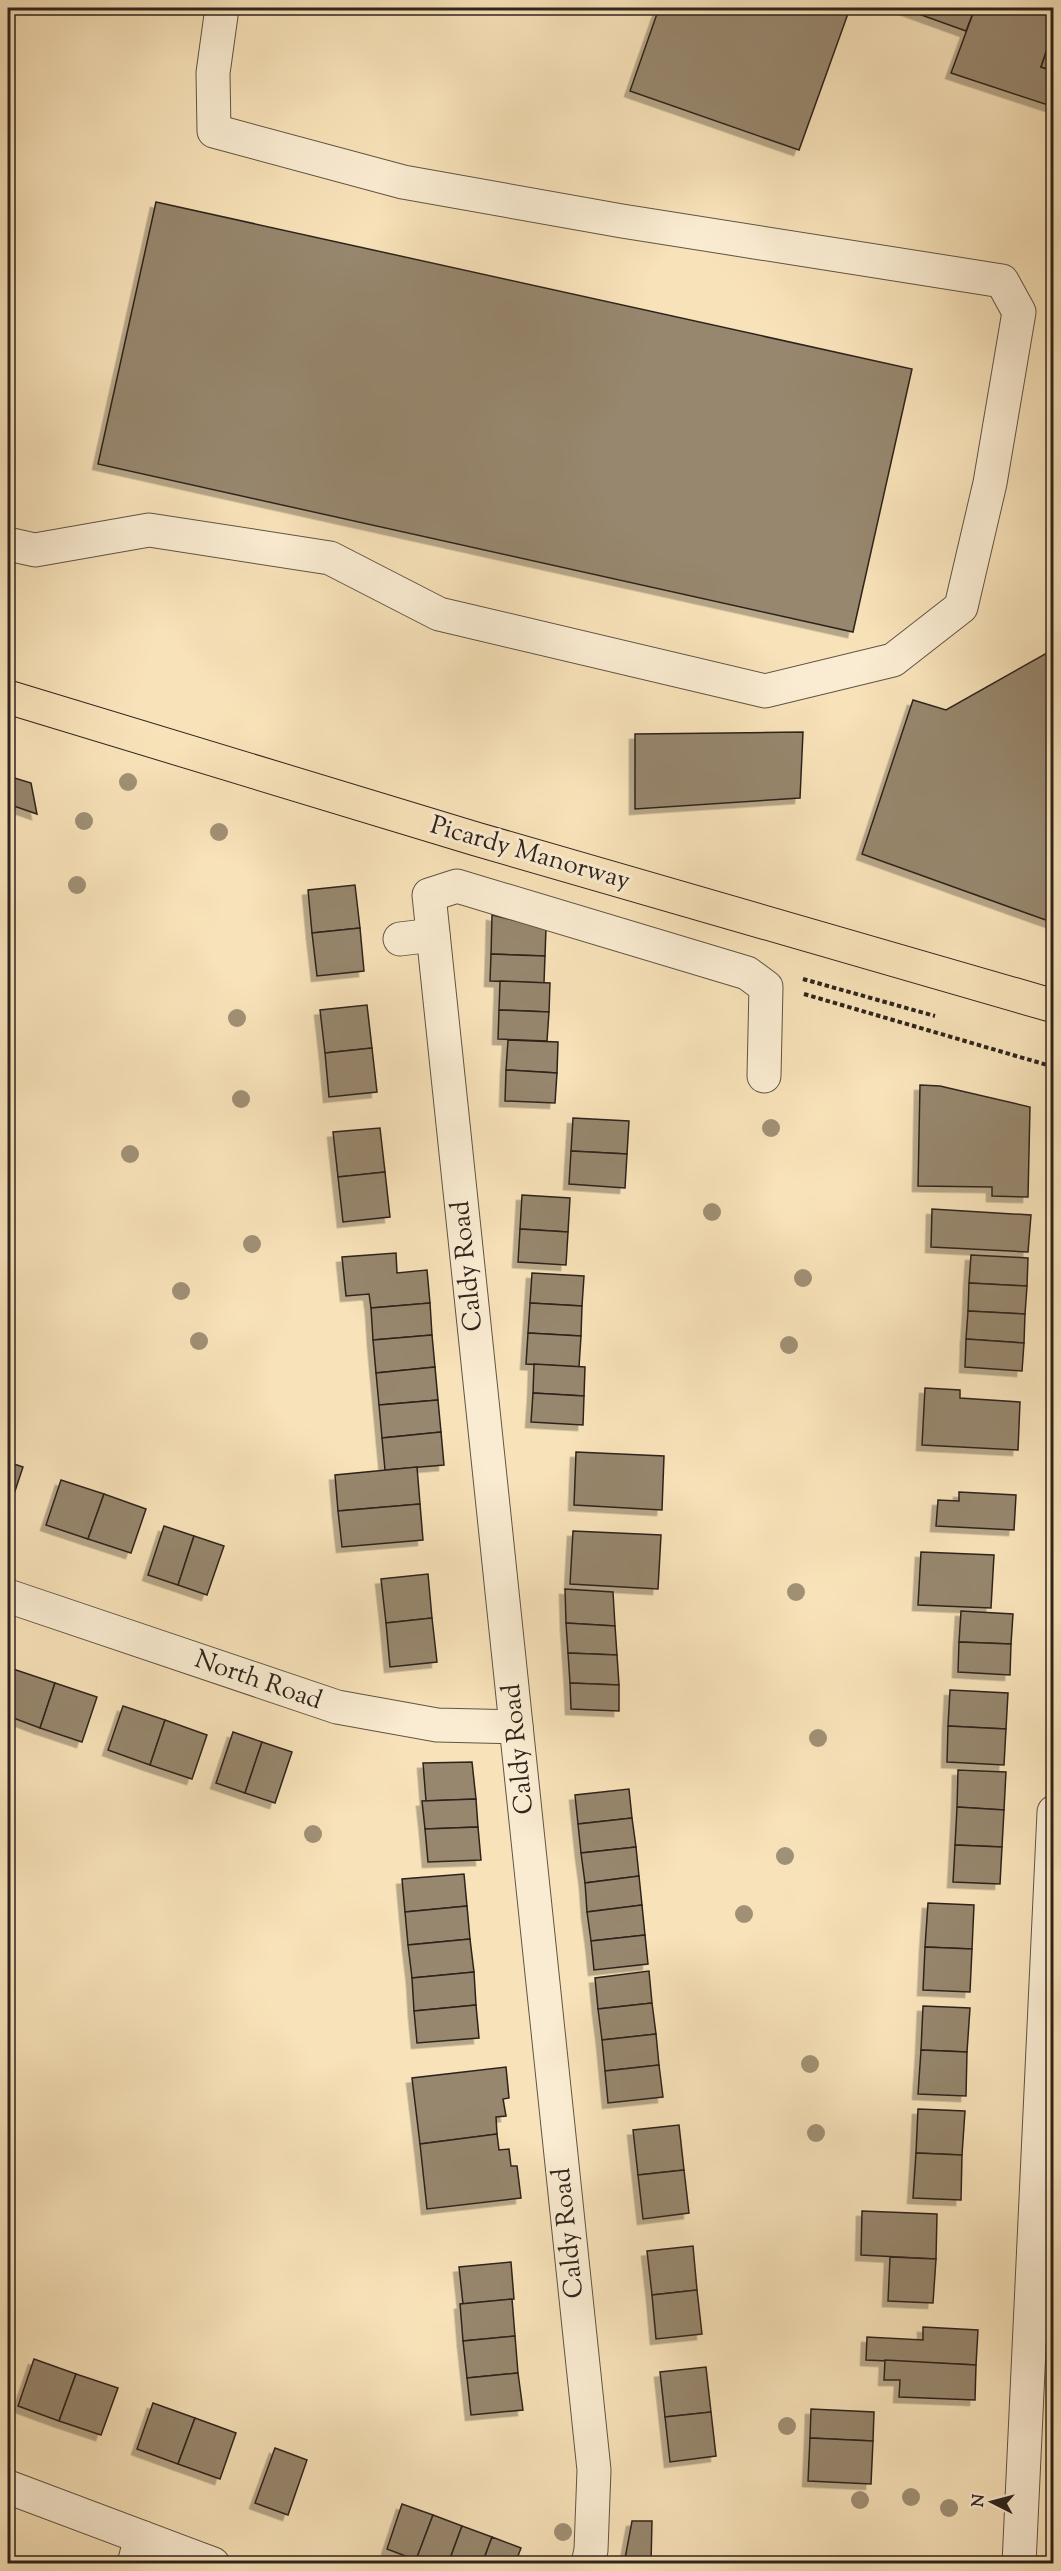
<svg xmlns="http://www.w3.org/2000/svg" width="1061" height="2571" viewBox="0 0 1061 2571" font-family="'Sorts Mill Goudy',serif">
<defs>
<filter id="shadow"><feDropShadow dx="-5.5" dy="5.5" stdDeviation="0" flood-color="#0004"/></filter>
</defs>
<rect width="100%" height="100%" fill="#f8e2b9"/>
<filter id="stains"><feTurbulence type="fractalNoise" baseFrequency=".00333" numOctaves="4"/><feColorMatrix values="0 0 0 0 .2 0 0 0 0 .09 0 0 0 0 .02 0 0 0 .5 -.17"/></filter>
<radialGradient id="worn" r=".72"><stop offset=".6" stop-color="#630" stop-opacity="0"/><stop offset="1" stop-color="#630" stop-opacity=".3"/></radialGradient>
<g fill="#97876e" stroke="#2e241d" stroke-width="1.5" filter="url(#shadow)">
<polygon points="659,8 850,8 799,150 630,91"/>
<polygon points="902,8 975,8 966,31"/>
<polygon points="975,8 1054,8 1054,27 1041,67 1054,71 1054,107 951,73"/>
<polygon points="1054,31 1054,71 1041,67"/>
<polygon points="156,202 912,369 853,632 98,464"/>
<polygon points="1054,649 1054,923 862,854 913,700 946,710"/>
<polygon points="803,732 800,798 635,809 635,734"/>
<polygon points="8,776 31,783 37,814 8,804"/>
<polygon points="355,885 360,928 312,933 308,890"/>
<polygon points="492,915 546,928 545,956 491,954"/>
<polygon points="360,928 364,971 317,976 312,933"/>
<polygon points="491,954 545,956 544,983 490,981"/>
<polygon points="500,981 550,983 549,1012 499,1010"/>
<polygon points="367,1005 372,1048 325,1053 320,1010"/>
<polygon points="499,1010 549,1012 547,1041 498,1039"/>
<polygon points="508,1040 558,1042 557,1073 506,1070"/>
<polygon points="372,1048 377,1092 329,1097 325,1053"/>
<polygon points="506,1070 557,1073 555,1103 505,1101"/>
<polygon points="920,1085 940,1086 1030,1107 1028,1197 992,1196 992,1187 918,1186"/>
<polygon points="573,1118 629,1121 627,1154 571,1151"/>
<polygon points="380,1128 385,1172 338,1177 333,1132"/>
<polygon points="571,1151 627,1154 625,1188 569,1184"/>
<polygon points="385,1172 390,1217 343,1222 338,1177"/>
<polygon points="522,1195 570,1198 568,1232 520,1229"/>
<polygon points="932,1209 1031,1215 1028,1252 931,1247"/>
<polygon points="520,1229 568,1232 566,1265 518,1262"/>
<polygon points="396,1253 397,1273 427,1270 430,1303 371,1308 369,1294 346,1296 342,1257"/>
<polygon points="971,1255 1028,1258 1027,1286 969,1283"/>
<polygon points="532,1273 584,1276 582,1306 530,1303"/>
<polygon points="969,1283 1027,1286 1025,1314 968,1311"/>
<polygon points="430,1303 432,1335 373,1340 371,1308"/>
<polygon points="530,1303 582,1306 581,1336 528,1333"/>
<polygon points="968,1311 1025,1314 1024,1343 966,1339"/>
<polygon points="528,1333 581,1336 579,1367 526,1364"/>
<polygon points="432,1335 435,1367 376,1373 373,1340"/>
<polygon points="966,1339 1024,1343 1022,1371 965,1367"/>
<polygon points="534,1364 585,1367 584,1396 533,1393"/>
<polygon points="435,1367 438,1400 379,1405 376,1373"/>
<polygon points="925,1388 960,1390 960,1398 1020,1402 1018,1450 922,1445"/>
<polygon points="533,1393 584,1396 583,1425 531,1422"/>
<polygon points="438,1400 441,1432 382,1438 379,1405"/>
<polygon points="441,1432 444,1465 385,1470 382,1438"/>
<polygon points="576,1452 664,1456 662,1510 574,1505"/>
<polygon points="8,1462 23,1467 8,1512"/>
<polygon points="417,1467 420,1504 338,1511 335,1475"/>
<polygon points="61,1480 104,1494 88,1539 46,1525"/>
<polygon points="959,1492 1016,1495 1014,1530 936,1526 938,1500 959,1501"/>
<polygon points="104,1494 146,1509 131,1553 88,1539"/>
<polygon points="420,1504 423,1540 342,1547 338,1511"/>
<polygon points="164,1526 194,1536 178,1585 148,1575"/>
<polygon points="573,1531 661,1535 658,1589 570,1584"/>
<polygon points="194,1536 224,1546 207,1595 178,1585"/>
<polygon points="921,1552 994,1555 991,1608 918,1605"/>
<polygon points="428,1574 432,1618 386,1623 381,1579"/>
<polygon points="565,1589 613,1592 615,1626 566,1623"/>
<polygon points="961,1611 1013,1614 1011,1644 959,1642"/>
<polygon points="432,1618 437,1662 390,1667 386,1623"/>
<polygon points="566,1623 615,1626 617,1655 568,1653"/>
<polygon points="959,1642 1011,1644 1010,1675 958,1672"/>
<polygon points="568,1653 617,1655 619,1685 570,1683"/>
<polygon points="13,1669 55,1683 40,1728 8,1716 8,1684"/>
<polygon points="55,1683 97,1697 82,1742 40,1728"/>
<polygon points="570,1683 619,1685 619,1711 571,1709"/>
<polygon points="950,1690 1008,1693 1006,1729 948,1726"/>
<polygon points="123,1706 165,1720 150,1765 108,1750"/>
<polygon points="165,1720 207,1735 192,1779 150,1765"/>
<polygon points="948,1726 1006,1729 1004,1765 947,1762"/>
<polygon points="233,1732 262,1742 245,1793 216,1783"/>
<polygon points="262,1742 292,1752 275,1803 245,1793"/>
<polygon points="472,1762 476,1799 426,1801 423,1763"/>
<polygon points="958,1770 1006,1772 1004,1810 957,1807"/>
<polygon points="629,1789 632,1818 578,1824 575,1795"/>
<polygon points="476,1799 478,1827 425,1829 422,1801"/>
<polygon points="957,1807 1004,1810 1002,1847 955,1845"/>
<polygon points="632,1818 636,1847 581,1853 578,1824"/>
<polygon points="478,1827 481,1860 428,1862 425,1829"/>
<polygon points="955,1845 1002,1847 1000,1884 953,1882"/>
<polygon points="636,1847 639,1876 585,1883 581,1853"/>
<polygon points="464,1874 467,1906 405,1912 402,1879"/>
<polygon points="639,1876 642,1905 587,1912 585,1883"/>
<polygon points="928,1903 974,1905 972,1949 925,1947"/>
<polygon points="642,1905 645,1935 591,1941 587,1912"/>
<polygon points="467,1906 470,1939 408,1945 405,1912"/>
<polygon points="645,1935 648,1964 594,1970 591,1941"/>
<polygon points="470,1939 474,1972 412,1978 408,1945"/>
<polygon points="925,1947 972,1949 970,1992 923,1990"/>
<polygon points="649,1971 652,2003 598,2009 595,1978"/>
<polygon points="474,1972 476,2005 414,2011 412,1978"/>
<polygon points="652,2003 656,2034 602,2040 598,2009"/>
<polygon points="476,2005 479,2038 417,2043 414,2011"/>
<polygon points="923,2006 970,2008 967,2052 921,2050"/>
<polygon points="656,2034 659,2065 605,2071 602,2040"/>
<polygon points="921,2050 967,2052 966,2096 918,2094"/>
<polygon points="659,2065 663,2097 608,2103 605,2071"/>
<polygon points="506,2067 509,2098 503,2099 506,2116 496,2117 497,2134 420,2144 412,2078"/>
<polygon points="918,2109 965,2111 962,2155 916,2153"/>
<polygon points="679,2125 684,2170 638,2175 633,2130"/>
<polygon points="497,2134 499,2150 509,2149 511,2166 517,2166 521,2198 427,2209 420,2144"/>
<polygon points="916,2153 962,2155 961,2200 913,2198"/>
<polygon points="684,2170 689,2213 643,2219 638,2175"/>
<polygon points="862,2211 937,2214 936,2259 861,2255"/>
<polygon points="693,2246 697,2290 652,2295 647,2251"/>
<polygon points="890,2257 936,2259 933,2303 888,2301"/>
<polygon points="511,2262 514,2299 463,2304 459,2267"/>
<polygon points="697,2290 702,2334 656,2339 652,2295"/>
<polygon points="512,2299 515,2336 463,2341 460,2304"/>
<polygon points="923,2327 978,2330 976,2365 866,2360 867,2337 923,2340"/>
<polygon points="515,2336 518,2373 467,2378 463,2341"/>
<polygon points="34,2359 76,2374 59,2421 18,2406"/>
<polygon points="885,2360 976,2365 975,2400 899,2397 900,2380 884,2380"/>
<polygon points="706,2367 711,2412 665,2417 660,2372"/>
<polygon points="518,2373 523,2410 471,2415 467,2378"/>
<polygon points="76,2374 118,2388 101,2435 59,2421"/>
<polygon points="153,2403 195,2418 178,2464 137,2449"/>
<polygon points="811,2409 874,2412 873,2441 810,2438"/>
<polygon points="711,2412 716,2456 670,2462 665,2417"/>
<polygon points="195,2418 236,2433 220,2479 178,2464"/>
<polygon points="810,2438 873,2441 871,2484 808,2481"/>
<polygon points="275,2448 307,2460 288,2515 255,2503"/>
<polygon points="402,2504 433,2515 416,2560 387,2549"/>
<polygon points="433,2515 462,2526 448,2564 426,2564 416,2560"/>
<polygon points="632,2521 652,2521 651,2564 624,2564"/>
<polygon points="462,2526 492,2537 482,2564 448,2564"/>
<polygon points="492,2537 521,2548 515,2564 482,2564"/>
</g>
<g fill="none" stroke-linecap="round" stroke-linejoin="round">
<g stroke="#605444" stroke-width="35">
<g id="minor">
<polyline points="8,544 35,550 149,530 330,558 439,614 765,691 893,660 961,607 990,483 1019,312 1002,281 622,221 403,182 214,131 213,73 222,8"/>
<polyline points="400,939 433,935"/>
<polyline points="8,1596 337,1707 437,1725 516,1727"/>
<polyline points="8,2487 213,2564"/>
<polyline points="134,2564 141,2537"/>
<polyline points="588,2564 591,2550 594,2470 429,895 457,886 747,973 766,987 764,1076"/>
<polyline points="1019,2564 1054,1812"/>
</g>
</g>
<g stroke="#2e241d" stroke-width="35">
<polyline id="major" points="8,697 476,839 1054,1006"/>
</g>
<g stroke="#2e241d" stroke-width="4" stroke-dasharray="4.5 3" stroke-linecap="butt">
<polyline points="803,979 935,1016"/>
<polyline points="804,994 1054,1067"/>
</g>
<use href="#minor" stroke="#faecd2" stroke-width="33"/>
<use href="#major" stroke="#f8e2b9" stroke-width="33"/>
</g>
<g fill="#a09075">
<circle cx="128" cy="782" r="9"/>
<circle cx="84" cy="821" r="9"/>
<circle cx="219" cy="832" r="9"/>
<circle cx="77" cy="885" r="9"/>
<circle cx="237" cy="1018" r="9"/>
<circle cx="241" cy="1099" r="9"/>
<circle cx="771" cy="1128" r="9"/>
<circle cx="130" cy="1154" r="9"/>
<circle cx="712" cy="1212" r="9"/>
<circle cx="252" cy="1244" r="9"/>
<circle cx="803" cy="1278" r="9"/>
<circle cx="181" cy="1291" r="9"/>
<circle cx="199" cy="1341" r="9"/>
<circle cx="789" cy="1345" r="9"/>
<circle cx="796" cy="1592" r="9"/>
<circle cx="818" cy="1738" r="9"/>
<circle cx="313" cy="1834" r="9"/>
<circle cx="785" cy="1856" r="9"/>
<circle cx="744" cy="1914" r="9"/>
<circle cx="810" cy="2064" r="9"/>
<circle cx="816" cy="2133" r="9"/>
<circle cx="787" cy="2426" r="9"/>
<circle cx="911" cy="2497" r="9"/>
<circle cx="860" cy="2500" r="9"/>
<circle cx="949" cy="2508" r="9"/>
<circle cx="563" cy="2532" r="9"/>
</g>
<g text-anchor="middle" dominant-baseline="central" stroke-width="6" stroke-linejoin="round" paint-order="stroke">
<g font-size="26" fill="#2e241d" stroke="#faecd2">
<text transform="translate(530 854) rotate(16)">Picardy Manorway</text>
<text transform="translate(468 1266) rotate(-96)">Caldy Road</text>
<text transform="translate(258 1681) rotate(19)">North Road</text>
<text transform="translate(519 1749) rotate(-96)">Caldy Road</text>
<text transform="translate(569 2233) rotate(-96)">Caldy Road</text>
</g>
</g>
<rect width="1061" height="2571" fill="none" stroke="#f8e2b9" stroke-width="30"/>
<rect x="9" y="9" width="1043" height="2553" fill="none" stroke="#2e241d" stroke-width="3"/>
<rect x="15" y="15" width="1031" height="2541" fill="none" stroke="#2e241d" stroke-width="1.5"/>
<g transform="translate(992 2502) rotate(276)" stroke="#faecd2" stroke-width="4.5" paint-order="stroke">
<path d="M0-4.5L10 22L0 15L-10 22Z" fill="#2e241d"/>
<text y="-9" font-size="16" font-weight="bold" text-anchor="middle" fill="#2e241d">N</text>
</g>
<rect width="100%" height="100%" filter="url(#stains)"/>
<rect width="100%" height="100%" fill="url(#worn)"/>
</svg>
